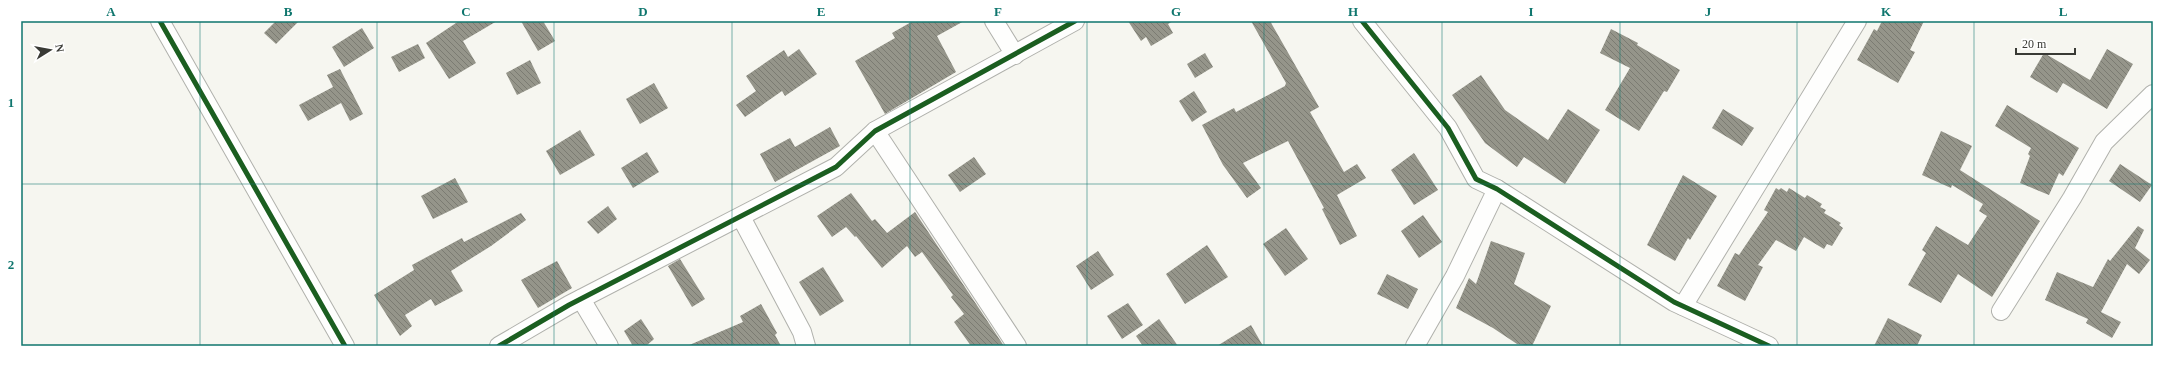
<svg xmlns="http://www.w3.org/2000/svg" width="2174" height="367" viewBox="0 0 2174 367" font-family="Georgia,serif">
<defs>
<pattern id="building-back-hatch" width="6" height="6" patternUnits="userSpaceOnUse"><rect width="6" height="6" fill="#95958a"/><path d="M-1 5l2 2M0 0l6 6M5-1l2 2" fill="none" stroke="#7b7b72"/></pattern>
</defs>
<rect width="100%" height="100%" fill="#f6f6f0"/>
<g fill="url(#building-back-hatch)">
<polygon points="276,21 299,21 276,44 264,33"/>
<polygon points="459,21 497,21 463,41 476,63 449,79 426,43"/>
<polygon points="521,21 543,21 555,41 538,51"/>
<polygon points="913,21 964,21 937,36 956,72 885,114 855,61 895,38 892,33"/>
<polygon points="1128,21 1173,21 1168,24 1173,33 1151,46 1146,37 1141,41"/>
<polygon points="1251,21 1270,21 1319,107 1310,112 1344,172 1357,164 1366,178 1337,195 1357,236 1340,245 1322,209 1324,208 1288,141 1243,163 1261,188 1247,198 1223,165 1202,125 1234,108 1236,112 1285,86 1286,83"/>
<polygon points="1882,21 1924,21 1910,50 1915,52 1898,83 1857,60 1874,29 1877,31"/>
<polygon points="362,28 374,48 344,67 332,47"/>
<polygon points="1611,29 1638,43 1637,45 1680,70 1667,92 1664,91 1639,131 1605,110 1630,68 1600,53"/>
<polygon points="418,44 425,58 399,72 391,57"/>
<polygon points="799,49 817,74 785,96 782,91 745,117 736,105 756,91 746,76 784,50 788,57"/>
<polygon points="2107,49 2133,64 2107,109 2063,83 2057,93 2030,77 2044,53 2090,80"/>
<polygon points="1205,53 1213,67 1195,78 1187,64"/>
<polygon points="530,60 541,83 517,95 506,73"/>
<polygon points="340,69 363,114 350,121 341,103 308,121 299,105 333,87 327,75"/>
<polygon points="1481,75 1505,110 1548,140 1568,109 1600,130 1565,184 1524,157 1517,167 1485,143 1452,95"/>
<polygon points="654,83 668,108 640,124 626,99"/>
<polygon points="1194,91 1207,112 1192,122 1179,101"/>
<polygon points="2007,105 2079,148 2063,176 2059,173 2049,195 2020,183 2030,156 2028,154 2031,148 1995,126"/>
<polygon points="1723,109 1754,128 1742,146 1712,128"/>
<polygon points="830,127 840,146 775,182 760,154 790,138 795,147"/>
<polygon points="580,130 595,155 560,175 546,151"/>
<polygon points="1941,131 1972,146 1960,170 2040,221 1992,297 1958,274 1941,303 1908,285 1926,253 1922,250 1936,226 1968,245 1987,216 1979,211 1983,204 1952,185 1951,188 1922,175"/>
<polygon points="647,152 659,172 633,188 621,168"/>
<polygon points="1414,153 1438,190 1414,205 1391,170"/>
<polygon points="974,157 986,174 960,192 948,175"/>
<polygon points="2120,164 2152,185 2140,202 2109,181"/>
<polygon points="1683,175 1717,196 1690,240 1688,238 1675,261 1647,245"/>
<polygon points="455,178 468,202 433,219 421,196"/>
<polygon points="1776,188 1779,190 1781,188 1787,192 1789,188 1805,198 1807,195 1822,204 1820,207 1826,210 1824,213 1841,223 1839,225 1843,228 1832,246 1827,244 1824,249 1804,237 1796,251 1776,240 1758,265 1763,267 1745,301 1717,286 1735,253 1739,255 1768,212 1764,210"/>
<polygon points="851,193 872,221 875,219 887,233 915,212 1004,346 971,346 954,322 964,314 951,297 953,295 922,252 915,257 907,246 882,268 856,236 855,237 846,227 832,237 817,216"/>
<polygon points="608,206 617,219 598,234 587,222"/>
<polygon points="521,213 526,220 491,246 451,271 463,291 435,306 431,299 405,315 412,326 400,336 374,295 414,270 412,265 462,238 464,242"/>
<polygon points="1423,215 1442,242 1419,258 1401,231"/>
<polygon points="2138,226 2144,230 2135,248 2150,260 2139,274 2127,264 2101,312 2121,322 2112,338 2086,323 2088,319 2045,300 2057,272 2093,287 2108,259 2110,261"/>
<polygon points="1286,228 1308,259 1285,276 1263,244"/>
<polygon points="1491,241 1525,253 1514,284 1551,306 1532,346 1517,344 1493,328 1456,308 1469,278 1476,284"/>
<polygon points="1207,245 1228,277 1185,304 1166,274"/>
<polygon points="1098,251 1114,275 1091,290 1076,266"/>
<polygon points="680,259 705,299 692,307 668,266"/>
<polygon points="557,261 572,288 538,308 521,280"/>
<polygon points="823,267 844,301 820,316 799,282"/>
<polygon points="1387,274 1418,289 1408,309 1377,294"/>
<polygon points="1128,303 1143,325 1122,339 1107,316"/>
<polygon points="761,304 777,333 775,335 781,346 687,346 743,322 740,316"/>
<polygon points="1888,318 1922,335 1917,346 1874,346"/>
<polygon points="641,319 654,339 646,346 633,346 624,331"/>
<polygon points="1159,319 1178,346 1143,346 1136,336"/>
<polygon points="1251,325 1263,346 1217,346"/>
</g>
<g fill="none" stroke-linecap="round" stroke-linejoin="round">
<g stroke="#b0b1ac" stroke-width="20">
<g id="street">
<polyline points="160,21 345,346"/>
<polyline points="994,21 1015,55"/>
<polyline points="1362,21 1448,128 1476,179 1497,189 1674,302 1769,346"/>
<polyline points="875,131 1017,346"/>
<polyline points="741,217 802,332 806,346"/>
<polyline points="581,299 609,346"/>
<polyline points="1683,306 1857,21"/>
<polyline points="2001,311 2072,198 2104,142 2153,94"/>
<polyline points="499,346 569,305 836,167 875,131 1075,21"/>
<polyline points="1415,346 1455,276 1497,189"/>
</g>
</g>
<use href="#street" stroke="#fefefd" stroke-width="18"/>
<g stroke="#fff" stroke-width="8">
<g id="cycleway">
<polyline points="160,21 345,346"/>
<polyline points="1362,21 1448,128 1476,179 1497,189 1674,302 1769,346"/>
<polyline points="499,346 569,305 836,167 875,131 1075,21"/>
</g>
</g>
<use href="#cycleway" stroke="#1b5e20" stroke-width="5"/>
</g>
<path fill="none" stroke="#0f766e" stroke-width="1" stroke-opacity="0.55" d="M200,21V346M377,21V346M554,21V346M732,21V346M910,21V346M1087,21V346M1264,21V346M1442,21V346M1620,21V346M1797,21V346M1974,21V346M21,184H2153"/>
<rect width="2174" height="367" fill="none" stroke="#ffffff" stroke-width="44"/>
<g transform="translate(50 50) rotate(79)" stroke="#ffffff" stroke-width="3" paint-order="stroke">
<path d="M0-3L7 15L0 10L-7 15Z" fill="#393a35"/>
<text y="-6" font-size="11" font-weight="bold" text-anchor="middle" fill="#393a35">N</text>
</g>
<path d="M2016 48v6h59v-6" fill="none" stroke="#393a35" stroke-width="2"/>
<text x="2022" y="48" font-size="12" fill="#393a35" stroke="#ffffff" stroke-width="3" paint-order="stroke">20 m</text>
<rect x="22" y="22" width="2130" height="323" fill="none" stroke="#0f766e" stroke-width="1.5"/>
<g font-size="13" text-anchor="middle" font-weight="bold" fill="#0f766e">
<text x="111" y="16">A</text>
<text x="288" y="16">B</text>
<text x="466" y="16">C</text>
<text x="643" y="16">D</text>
<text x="821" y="16">E</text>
<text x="998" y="16">F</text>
<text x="1176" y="16">G</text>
<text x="1353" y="16">H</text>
<text x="1531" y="16">I</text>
<text x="1708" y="16">J</text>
<text x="1886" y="16">K</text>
<text x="2063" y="16">L</text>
<text x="11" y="107">1</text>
<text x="11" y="269">2</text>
</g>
</svg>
